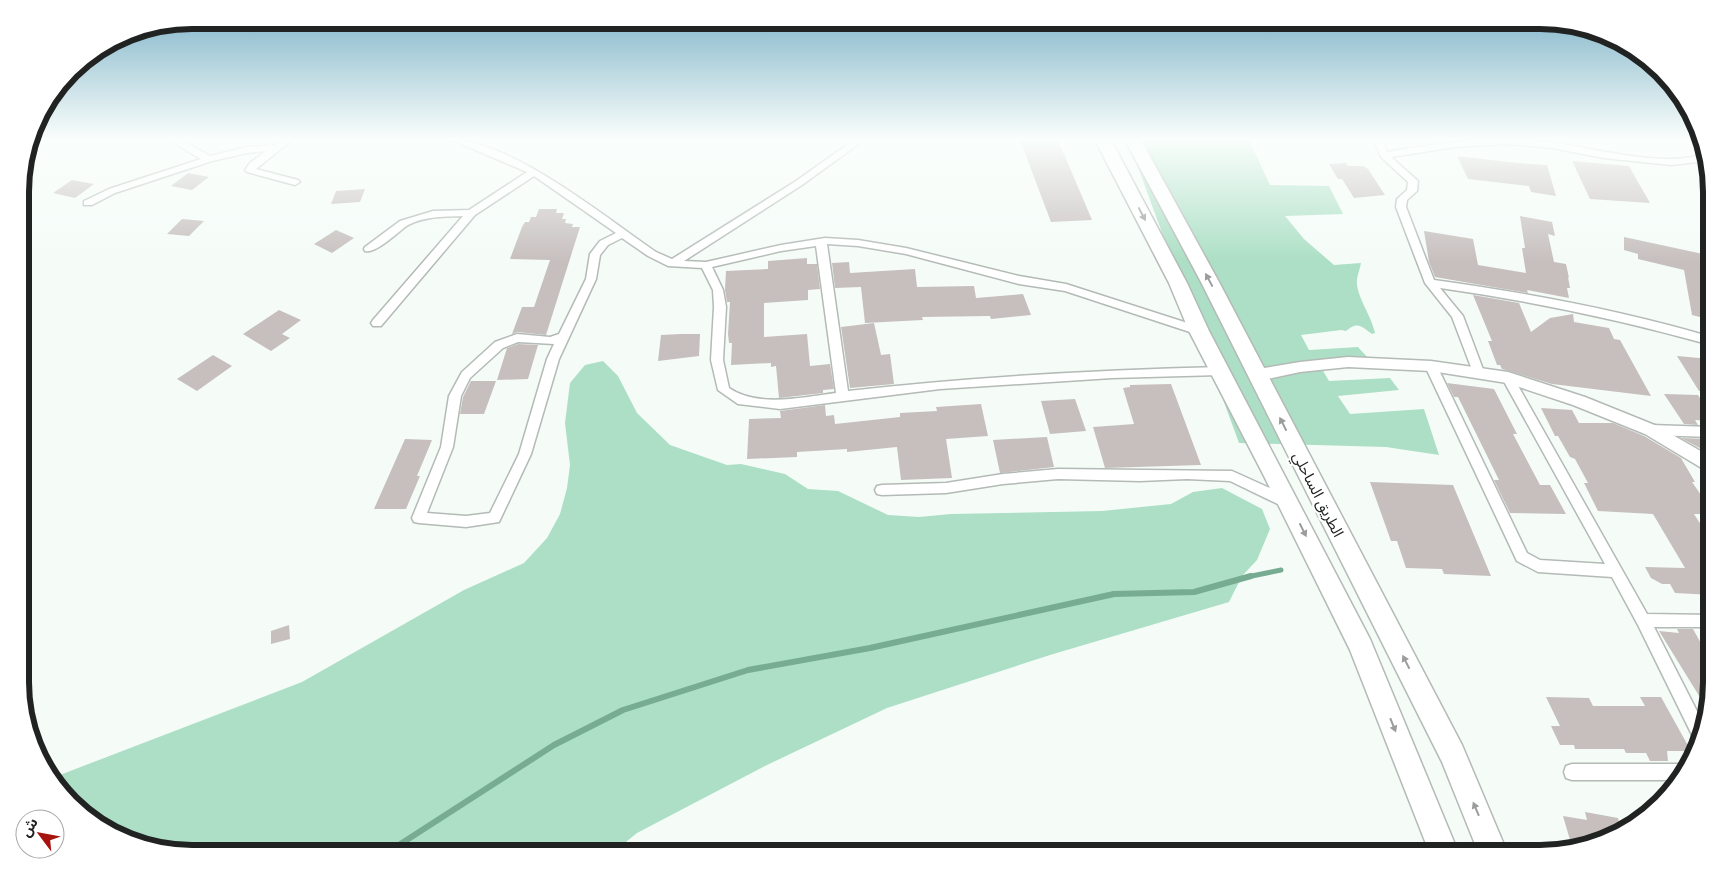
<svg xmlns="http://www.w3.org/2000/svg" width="1732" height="874" viewBox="0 0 1732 874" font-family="'Open Sans','Noto Sans Arabic',sans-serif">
<rect width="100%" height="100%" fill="#f5fcf8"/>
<g fill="#acdfc5">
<path d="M1128,140H1249L1270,185L1329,186L1343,214L1285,216L1304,239L1334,265L1361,263C1360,268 1358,274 1357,279C1355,295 1372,316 1375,333L1372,334C1361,326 1358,321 1346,331L1341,330L1301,335L1309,350L1358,347L1369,359L1319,364L1329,381L1390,378L1399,390L1338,396L1350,414L1424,409L1439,455L1386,447L1239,443Z"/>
<polygon points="603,361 618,376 637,413 670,445 727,465 741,464 785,474 808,489 838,491 888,515 919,517 951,514 1102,511 1171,504 1193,492 1222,488 1262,509 1270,529 1257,560 1242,576 1229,602 1050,655 887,708 767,765 637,833 611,854 192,854 116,836 55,786 52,778 302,682 464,590 524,563 547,538 560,514 567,488 570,465 565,423 570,383 585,365"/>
</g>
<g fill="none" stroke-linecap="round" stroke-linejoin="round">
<polyline stroke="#77ac92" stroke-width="5" points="1247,577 1281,570"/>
<polyline stroke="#77ac92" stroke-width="6" points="385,854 554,745 623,710 748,670 870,648 1114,594 1194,592 1251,576"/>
</g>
<g fill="#c6bfbe">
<polygon points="1020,140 1058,140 1092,220 1051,222"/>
<polygon points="1457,156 1517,163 1547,165 1556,196 1531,192 1529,186 1468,179"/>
<polygon points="1572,161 1629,166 1650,203 1590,199"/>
<polygon points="1346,163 1348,166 1363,166 1368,169 1385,195 1354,198 1342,179 1338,179 1329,164"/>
<polygon points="188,173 209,177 192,190 171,186"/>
<polygon points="72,180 94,184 75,198 53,193"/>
<polygon points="365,189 360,202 331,204 336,191"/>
<polygon points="539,209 557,209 556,213 564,213 562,219 566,219 565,223 573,224 572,227 580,227 546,335 517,332 512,334 522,307 534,307 550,260 510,259 522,227 525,222 529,222 531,217 536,217"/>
<polygon points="1520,216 1552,222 1555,236 1548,234 1554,262 1566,264 1569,278 1568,277 1570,288 1567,288 1569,298 1527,290 1528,293 1435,277 1429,262 1424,231 1473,239 1478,265 1526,273 1522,248 1525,248"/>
<polygon points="182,219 204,221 189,236 167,234"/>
<polygon points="336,230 354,238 332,253 314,244"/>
<polygon points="1624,237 1703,254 1704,261 1711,263 1711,320 1692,315 1684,270 1638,259 1638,254 1624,250"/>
<polygon points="807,258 807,264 817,264 820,289 808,290 808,300 764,303 764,337 807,334 810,366 830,364 834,389 823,390 823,393 779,398 776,366 771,367 771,363 731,365 732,343 729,343 728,334 730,302 727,302 725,290 726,271 768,269 768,261"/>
<polygon points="849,262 850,273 915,269 917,287 974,286 976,298 1023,294 1031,315 991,319 990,316 922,317 923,320 865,323 861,287 835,288 832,263"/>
<polygon points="1473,295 1519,303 1531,332 1550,318 1573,314 1574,322 1609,328 1614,339 1620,340 1651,396 1552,384 1502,369 1500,365 1497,365 1488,341 1492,341"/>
<polygon points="279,310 301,320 282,334 290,338 271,351 243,334"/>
<polygon points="874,323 881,355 890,354 894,384 850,388 841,327"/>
<polygon points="680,334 700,334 699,356 658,361 661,335"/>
<polygon points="518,344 538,345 528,379 497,380 507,348"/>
<polygon points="213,355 232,366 197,391 177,379"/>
<polygon points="1677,356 1711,359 1711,391 1699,391"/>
<polygon points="471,381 496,381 484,414 460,414 463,397"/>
<polygon points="1447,383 1494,389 1517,434 1513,434 1540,485 1550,485 1566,514 1510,513 1494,480 1499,480 1458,397 1454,397"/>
<polygon points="1171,384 1201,465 1105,468 1093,427 1134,424 1123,388 1130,387 1130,385"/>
<polygon points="1664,394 1698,395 1711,414 1711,421 1695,420 1698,425 1684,424"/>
<polygon points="1075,399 1086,431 1050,434 1041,401"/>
<polygon points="981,404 988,436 946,439 952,478 901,480 897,447 847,452 847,449 797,452 797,457 747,459 749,419 781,418 780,411 825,405 826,416 834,415 835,424 900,417 900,413 937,411 936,407"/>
<polygon points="1541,408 1572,410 1579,423 1613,423 1644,436 1681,458 1695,482 1692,482 1712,511 1712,514 1694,514 1712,542 1712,595 1675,593 1670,584 1662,584 1651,578 1645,567 1685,568 1653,514 1598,511 1584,483 1588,483 1575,459 1570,457 1558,436 1555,436"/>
<polygon points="1047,437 1054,467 1000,473 993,440"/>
<polygon points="1681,438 1708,439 1711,443 1711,454"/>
<polygon points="405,439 432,440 417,476 420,476 406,509 374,509"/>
<polygon points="1370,482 1453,485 1491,576 1444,574 1442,569 1406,568 1397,541 1391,541"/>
<polygon points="289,625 290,639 271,644 271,631"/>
<polygon points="1677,629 1693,629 1703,647 1712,640 1712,682 1706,707 1659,631 1679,633"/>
<polygon points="1546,697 1589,698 1593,706 1645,706 1640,697 1661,697 1691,751 1667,751 1668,761 1650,761 1646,753 1626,753 1624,749 1575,749 1574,745 1560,745 1551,726 1560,726"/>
<polygon points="1585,812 1618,818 1621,830 1584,843 1570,840 1563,816 1587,820"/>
</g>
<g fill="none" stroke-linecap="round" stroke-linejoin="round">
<g stroke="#b4bab6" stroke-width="3">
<g id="minor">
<polygon points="169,140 181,140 210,156 247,147 275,145 282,140 292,140 256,169 298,180 300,182 295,185 247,172 245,170 250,163 266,151 247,153 212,161 115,193 92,205 84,205 84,201 109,189 201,159"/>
<path d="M452,140C511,140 606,218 656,252L672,259L796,181L854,140H864L802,185L684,261L706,262L781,245L825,238L858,240L906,248L1019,276L1066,284L1203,328L1205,331L1199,335L1065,291L1019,284L906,254L858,246L827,244L848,391C972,377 1096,370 1220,367L1226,371L1220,375L1112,378L940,389L780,409L738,404L718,390L711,360L714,307L713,290L702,268L668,266L648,256L622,238L608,245L600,255L596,279L559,359L531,454L499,522L466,527L419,523L414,522L412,518L441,447L449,396L462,372L495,342L517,334L550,337L559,334L586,279L590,254L600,241L616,233L534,176L475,215L381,326H373L371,323L373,320L463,216C444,217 421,216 405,227C396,234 375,254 365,251L364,249L365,247L400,221L433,211L469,210L527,172ZM816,246L836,393C803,397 758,408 729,388L723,360L726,307L723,290L712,267L781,251ZM518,342L554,344L547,359L519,454L490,513L466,516L427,513L453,447L461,396L470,378L503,348Z"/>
<path d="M1374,140H1382L1387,152C1434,144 1480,137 1527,140C1575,143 1622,159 1671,159C1682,159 1693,157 1705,155L1707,161L1671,165L1604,158L1552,148L1509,144L1455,147L1391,157L1418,181L1417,191L1407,200L1406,207L1434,280C1528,293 1620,310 1711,337V345C1622,320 1532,301 1440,288L1463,316L1484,372L1482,375H1474L1452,317L1425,283L1396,207L1397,199L1407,190L1408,182L1381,157Z"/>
<polygon points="1431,362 1437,366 1527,553 1540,560 1605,564 1502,378 1508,374 1512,375 1647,614 1712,615 1712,627 1654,627 1703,723 1698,741 1694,739 1638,625 1612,577 1538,572 1517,561 1425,366"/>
<polygon points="1651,425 1711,427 1711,437 1651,435 1647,433 1645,430 1647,427"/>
<polygon points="1058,469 1232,471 1294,499 1296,503 1294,507 1289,508 1284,507 1230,481 1187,479 1140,481 1058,479 1003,484 946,493 882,495 877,494 875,490 877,486 882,485 946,483 1003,474"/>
<polygon points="1572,764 1682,764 1687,766 1675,780 1572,780 1566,778 1564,772 1566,766"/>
</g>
</g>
<g stroke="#b4bab6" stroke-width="3">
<polygon id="tertiary" points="1348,357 1431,361 1508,372 1585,397 1657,426 1711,457 1711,471 1705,470 1645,434 1573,405 1507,383 1431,371 1348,367 1300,372 1258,381 1253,379 1250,375 1253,371 1258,369 1300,362"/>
</g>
<g stroke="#b4bab6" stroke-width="3">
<g id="trunk">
<polygon points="1095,140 1111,140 1187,283 1209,331 1370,639 1459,854 1430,854 1350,650 1264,476 1189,331 1169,283"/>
<polygon points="1125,140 1141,140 1219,282 1462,745 1508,854 1479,854 1442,762 1201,282"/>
</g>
</g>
<use href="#minor" fill="#fff" fill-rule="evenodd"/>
<use href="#tertiary" fill="#fff" fill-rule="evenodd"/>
<use href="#trunk" fill="#fff" fill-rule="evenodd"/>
</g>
<defs><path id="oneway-solid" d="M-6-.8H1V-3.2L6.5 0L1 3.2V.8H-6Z" transform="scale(1.25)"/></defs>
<g fill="#9b9c9c">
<use href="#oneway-solid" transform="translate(1142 214) rotate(62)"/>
<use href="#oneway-solid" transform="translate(1209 280) rotate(-118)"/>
<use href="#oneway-solid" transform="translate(1283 424) rotate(-117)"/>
<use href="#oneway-solid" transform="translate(1303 530) rotate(63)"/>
<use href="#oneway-solid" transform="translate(1406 662) rotate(-117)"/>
<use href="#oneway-solid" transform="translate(1393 725) rotate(68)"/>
<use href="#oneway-solid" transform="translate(1476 809) rotate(-113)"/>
</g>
<linearGradient id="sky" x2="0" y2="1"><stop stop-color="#7bb1c6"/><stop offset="0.53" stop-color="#fafefc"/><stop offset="1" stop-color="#fafefc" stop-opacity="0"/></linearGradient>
<rect width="1732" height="262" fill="url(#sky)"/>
<g text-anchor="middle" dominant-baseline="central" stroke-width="4.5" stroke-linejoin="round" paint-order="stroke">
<g font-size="15" fill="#212322" stroke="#fff">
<text transform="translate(1319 494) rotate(63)">الطريق الساحلي</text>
</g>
</g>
<path d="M0 0H1732V874H0ZM192 29H1540A163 163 0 0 1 1703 192V682A163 163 0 0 1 1540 845H192A163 163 0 0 1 29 682V192A163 163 0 0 1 192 29Z" fill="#fff" fill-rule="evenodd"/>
<path fill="none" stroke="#212322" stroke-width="6" d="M192 29H1540A163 163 0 0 1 1703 192V682A163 163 0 0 1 1540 845H192A163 163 0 0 1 29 682V192A163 163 0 0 1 192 29Z"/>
<g transform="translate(40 834) rotate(302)"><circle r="24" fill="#ffffff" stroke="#a6a7a7"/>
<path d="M0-4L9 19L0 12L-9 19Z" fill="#a7130e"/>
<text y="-8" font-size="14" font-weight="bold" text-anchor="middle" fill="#212322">ش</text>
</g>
</svg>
